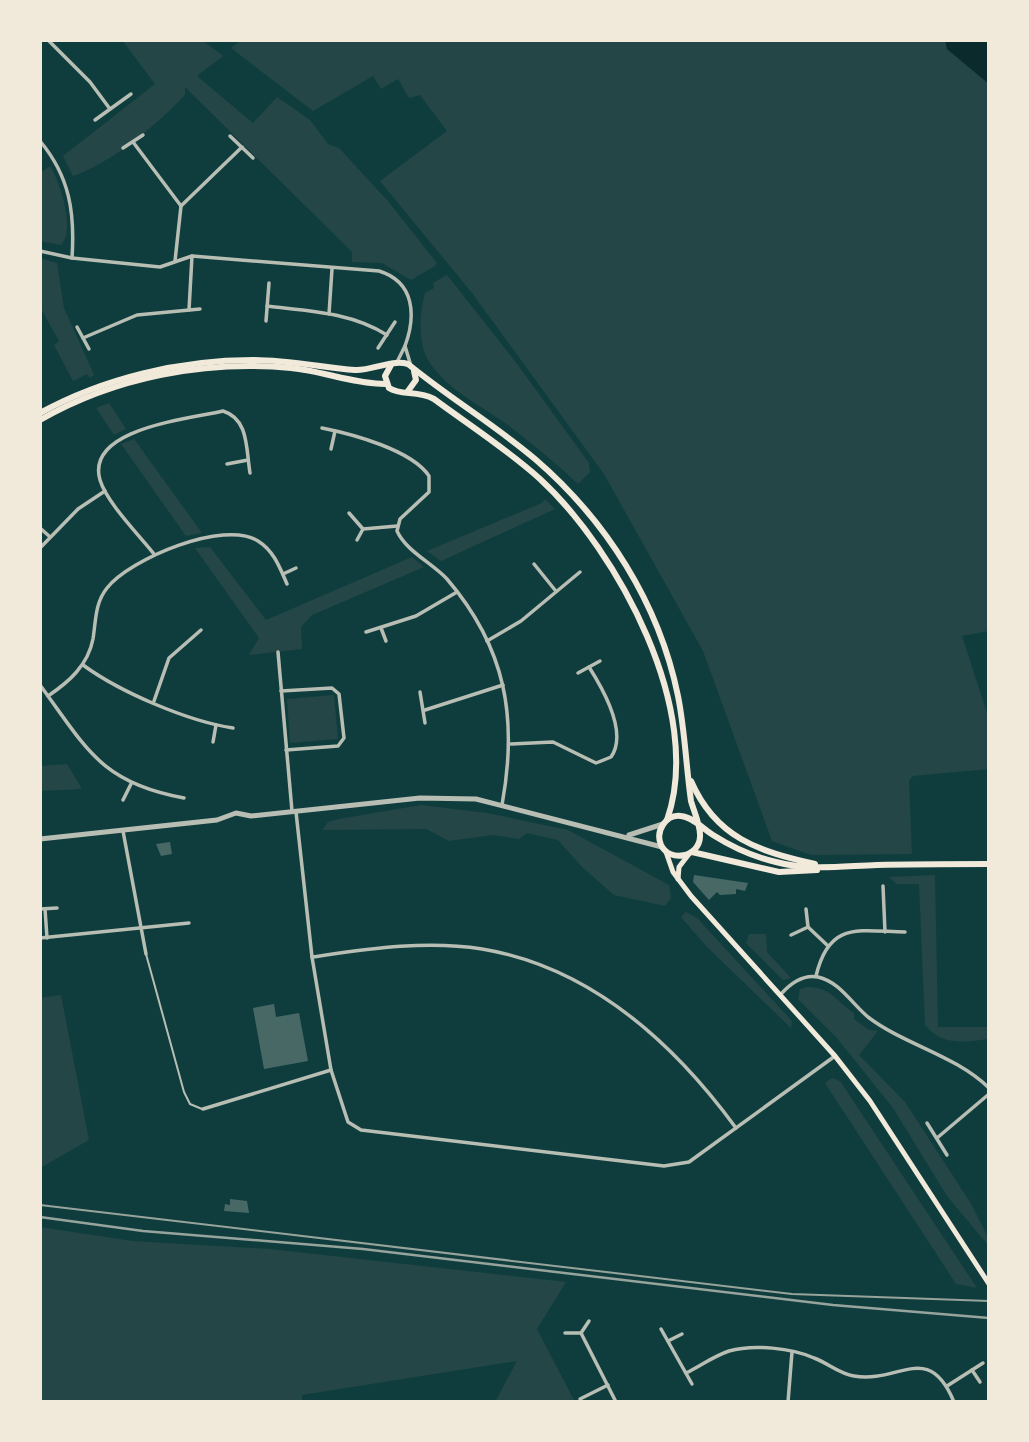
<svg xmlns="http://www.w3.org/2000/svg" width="1029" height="1442" viewBox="0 0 1029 1442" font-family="Manrope,sans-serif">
<rect width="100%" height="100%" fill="#0f3d3e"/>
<g fill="#244646">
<path d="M122,40H202L223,56L197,76L253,123L277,97L310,120L328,144L339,148L387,200L437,263L435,266L411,280L382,263L352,262V252L185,87V95C158,124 110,164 73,176L63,156L155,84Z"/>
<polygon points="241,40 945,40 947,49 989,84 989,631 962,636 989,719 989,769 913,776 909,781 912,854 811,855 772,841 703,651 604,474 472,293 380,181 447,131 420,95 409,98 398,79 381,89 373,76 313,111 231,48"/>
<path d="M50,166C60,182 76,230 61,245L40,241V173Z"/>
<polygon points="40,258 57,263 64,308 94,375 90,378 87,374 73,381 54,345 59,341 40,307"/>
<path d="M447,275L518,365L589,463L590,472L578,484C556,463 532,444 508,425C482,406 441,387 426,356C418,339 420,311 425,293L434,288L433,283Z"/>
<polygon points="109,403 126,429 114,435 96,408"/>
<polygon points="134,439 202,533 186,536 121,444"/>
<polygon points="545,499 555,509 441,561 427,551 542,503"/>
<polygon points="210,547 266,620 412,557 424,567 312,615 301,627 302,649 249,655 259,638 195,548"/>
<polygon points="334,695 338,739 290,743 287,699"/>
<polygon points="67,764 82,789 40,791 40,766"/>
<polygon points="421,805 487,813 568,830 669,885 671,898 665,906 614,895 582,867 558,840 527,833 519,839 493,835 449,841 426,829 322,830 328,822 339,819"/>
<path d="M935,875L938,1027H989V1039C964,1042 942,1046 925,1025L919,884H897L889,877Z"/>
<polygon points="686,912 697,918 792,1021 791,1028 706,946 681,917"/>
<polygon points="749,934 766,934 767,952 791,978 783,980 746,943"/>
<path d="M807,987C830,986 837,1002 854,1013V1019L869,1030L878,1031L859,1055L905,1102L970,1202L989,1239V1246L947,1196L893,1108L837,1038L798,999L800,989Z"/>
<polygon points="61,995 89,1140 40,1168 40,998"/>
<polygon points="832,1078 840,1081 977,1288 956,1284 825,1083"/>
<polygon points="40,1227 132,1241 270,1249 566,1282 537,1329 575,1402 495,1402 517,1361 302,1395 302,1402 40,1402"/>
</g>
<polygon fill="#0a2a2b" points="945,40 989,40 989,84 947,49"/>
<g fill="#486865">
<polygon points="170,842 172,854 161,856 156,844"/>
<polygon points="694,875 748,883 745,891 736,889 736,894 720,895 717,892 709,900 693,882"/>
<polygon points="274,1004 276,1017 299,1013 308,1061 264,1069 253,1008"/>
<polygon points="230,1199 247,1201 249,1213 224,1211 225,1204 230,1205"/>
</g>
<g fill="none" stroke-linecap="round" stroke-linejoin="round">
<polyline stroke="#b8beb3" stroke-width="2" points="146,954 184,1092 190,1104 202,1109"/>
<g stroke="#b8beb3" stroke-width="3.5">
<polyline points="48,40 90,82 110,109"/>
<polyline points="40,41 41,40"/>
<polyline points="95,120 131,94"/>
<polyline points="230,136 253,158"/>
<path d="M40,141C70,177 75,213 72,258"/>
<polyline points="133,142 181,206"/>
<polyline points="123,148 143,135"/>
<path d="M40,251L72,258L160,267L192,256L379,271C415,282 416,316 405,346"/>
<polyline points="175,261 181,206 242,147"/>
<path d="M267,306C308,311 351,312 387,335"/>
<polyline points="189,310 192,256"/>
<polyline points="329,314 332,269"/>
<polyline points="266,321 269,283"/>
<polyline points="77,327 89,349"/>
<polyline points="83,338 137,315 200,309"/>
<polyline points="378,348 395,322"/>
<polyline points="397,362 405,346 411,366"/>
<path d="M322,428C352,434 412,450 429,476V492L400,519L397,531C406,551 432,563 447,579C506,648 518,718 502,805"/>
<polyline points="331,449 335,431"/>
<polyline points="227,464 248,460"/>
<polyline points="349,513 363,529 357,540"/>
<polyline points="40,528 49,536"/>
<polyline points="363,529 397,526"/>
<polyline points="40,548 78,509 105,491"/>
<path d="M154,554C139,535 107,503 100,480C85,428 190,419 223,411C249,419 246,449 250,473"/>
<polyline points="534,564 555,590"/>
<polyline points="283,574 296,568"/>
<polyline points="381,628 386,641"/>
<polyline points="366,632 416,616 457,592"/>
<polyline points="487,641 521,621 580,572"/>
<polyline points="278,652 292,811"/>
<path d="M83,665C120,692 187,721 233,728"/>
<polyline points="578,673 600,661"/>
<path d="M40,685C87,749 101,783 184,798"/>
<polyline points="281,691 332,688 339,694 344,738 338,746 286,750"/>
<polyline points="420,692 425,723"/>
<path d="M48,696C69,682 88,665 93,639C96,620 95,603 107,588C130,559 224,519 258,541C274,551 280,568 287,584"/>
<polyline points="154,701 169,658 201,630"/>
<polyline points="425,710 503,685"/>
<polyline points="213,742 216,725"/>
<path d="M511,744L553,742L596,763L611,757C628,733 603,689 589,667"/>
<polyline points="123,800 131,784"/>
<polyline points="296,812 312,957 331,1070 348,1122 361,1130 664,1166 689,1162 835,1056"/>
<polyline points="123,831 146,954"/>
<polyline points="883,886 885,932"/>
<polyline points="40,909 57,908"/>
<polyline points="45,909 47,938"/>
<polyline points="808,927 827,945"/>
<polyline points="791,935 808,927 806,909"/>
<polyline points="40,938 189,923"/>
<path d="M312,957C368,949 425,940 482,949C591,967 673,1042 736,1128"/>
<path d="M816,976C829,921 858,931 905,932"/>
<path d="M781,994C790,984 803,974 818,977C840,982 852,1004 868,1017C905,1045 955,1055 989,1088"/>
<polyline points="203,1109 331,1070"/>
<polyline points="927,1123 947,1155"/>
<polyline points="937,1138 989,1094"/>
<polyline points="661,1329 692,1384"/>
<polyline points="565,1333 581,1333 589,1321"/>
<polyline points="581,1333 616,1402"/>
<polyline points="668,1341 682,1334"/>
<polyline points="972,1370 980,1382"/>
<path d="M686,1373C700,1366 714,1356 729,1351C753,1344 792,1348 814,1358C828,1363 839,1374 854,1376C899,1384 928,1340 954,1402"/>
<polyline points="947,1386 983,1363"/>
<polyline points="580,1399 608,1385"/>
<polyline points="788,1402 792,1352"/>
</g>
<g stroke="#b8beb3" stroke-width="5">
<polyline points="629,835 663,824"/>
<polyline points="40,839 217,820 236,813 251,816 420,798 476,799 662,847"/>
</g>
<g stroke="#f1e9da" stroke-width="5">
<polyline points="666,852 673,872 691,896 835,1056 870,1101 989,1284"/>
<polyline points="678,879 679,867 689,854"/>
</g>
<g stroke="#f1e9da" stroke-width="6">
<path d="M391,365L385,376L389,388C401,396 417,390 434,399C469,425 507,449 540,479C618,551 705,712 667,820"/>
<polyline points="408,391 416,380 414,371"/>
<path d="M40,413C104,378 180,360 253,360C287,360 321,367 355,370C372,371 391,359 408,364C448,397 495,425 535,459C606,520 659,603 678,696C685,731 686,766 691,801C694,812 701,826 700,837C699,857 670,863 661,845C655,831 666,814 681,816C693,817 703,829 713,835C732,847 754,857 776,862C809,871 843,866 877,865C914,864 951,864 989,864"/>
<path d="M40,420C115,377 205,360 291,368C323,371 354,384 386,384"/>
<path d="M691,781C716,838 758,851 815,864"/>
<polyline points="692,852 779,872 817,870"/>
</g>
<polyline stroke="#97a49c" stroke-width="2" points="40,1205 792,1294 989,1301"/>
<polyline stroke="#97a49c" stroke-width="2.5" points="40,1217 143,1231 363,1249 833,1305 989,1318"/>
</g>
<rect width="1029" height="1442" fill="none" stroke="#f1e9da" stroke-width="84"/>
</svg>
